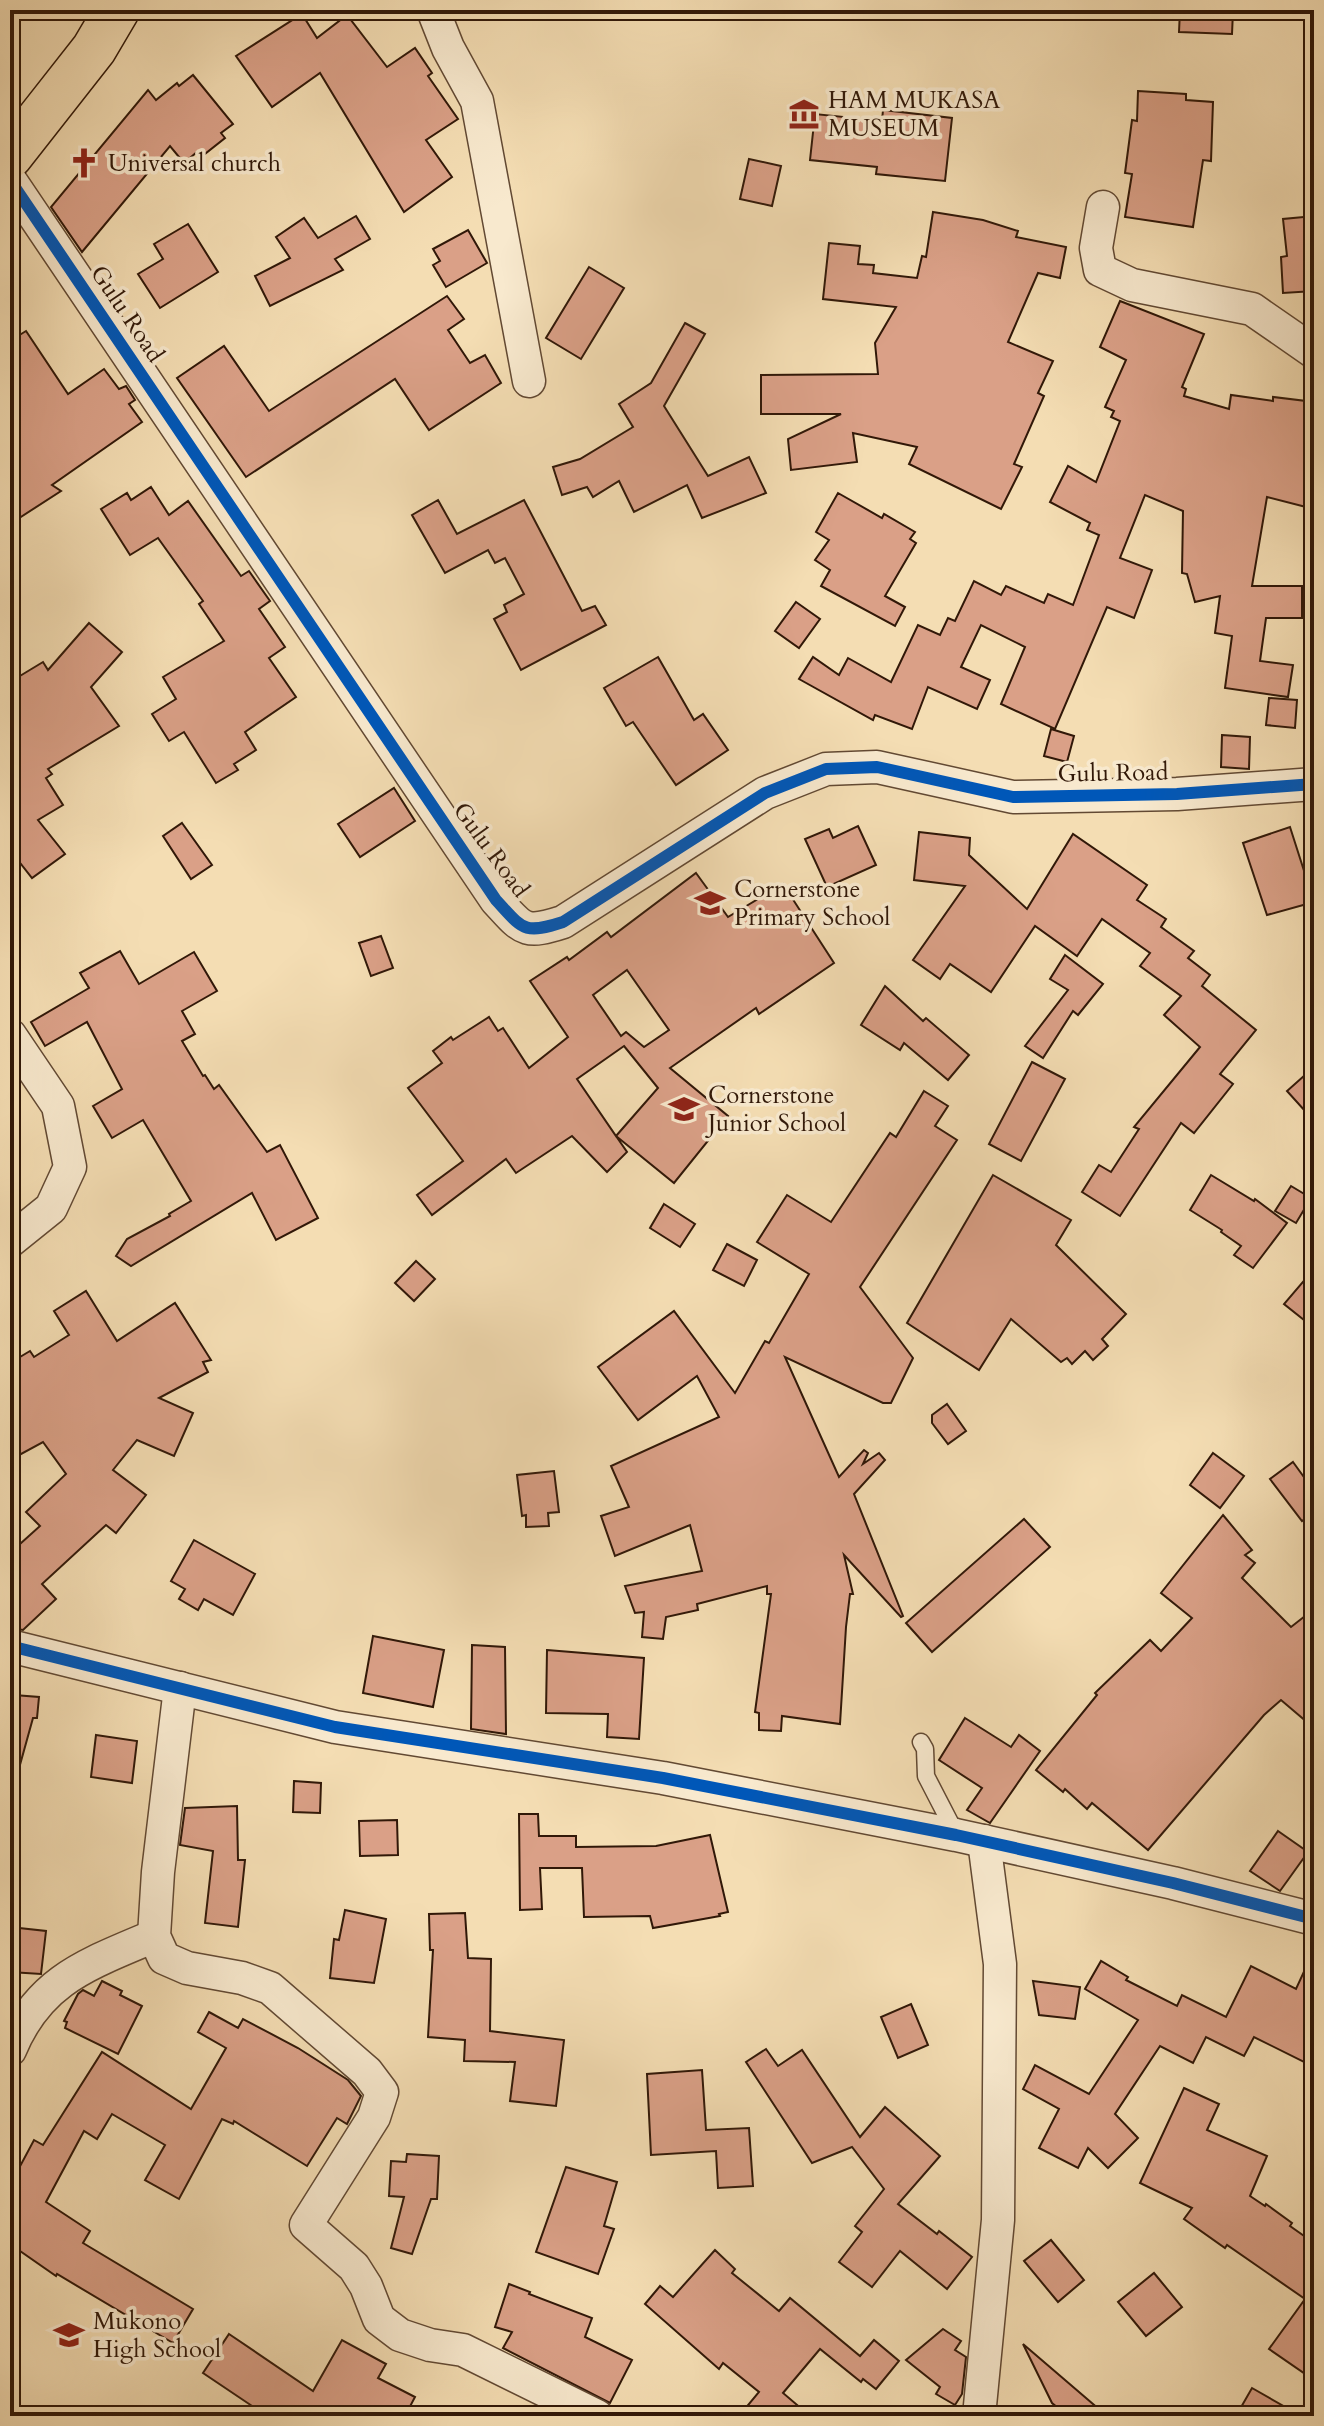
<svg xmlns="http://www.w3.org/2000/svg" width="1324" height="2426" viewBox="0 0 1324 2426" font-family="Cardo,serif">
<rect width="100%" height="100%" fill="#f4ddb3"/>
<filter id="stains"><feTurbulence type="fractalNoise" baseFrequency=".0025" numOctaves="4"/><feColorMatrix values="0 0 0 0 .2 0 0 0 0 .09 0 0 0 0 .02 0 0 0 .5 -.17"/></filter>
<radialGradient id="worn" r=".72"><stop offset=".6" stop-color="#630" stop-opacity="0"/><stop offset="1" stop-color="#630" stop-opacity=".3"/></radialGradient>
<g fill="#daa087" stroke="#311808" stroke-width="2" fill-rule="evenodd">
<polygon points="1180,10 1233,11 1232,34 1179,32"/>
<polygon points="302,14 317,38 347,15 387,67 415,48 432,73 428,76 458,119 426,140 452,177 404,212 320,73 272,107 236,56"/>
<polygon points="193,75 233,124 221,133 225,138 201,157 197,152 184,163 170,146 82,252 51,207 148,90 156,100 177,83 179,86"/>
<polygon points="1138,91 1186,94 1186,100 1213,102 1211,161 1203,160 1193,227 1125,217 1132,174 1125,173 1132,120 1137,121"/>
<polygon points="883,110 952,118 945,181 876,174 877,167 810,160 815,114 882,121"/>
<polygon points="749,159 781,166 772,206 740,199"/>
<polygon points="933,212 983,220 1018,231 1016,237 1066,247 1060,278 1038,273 1008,342 1053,361 1038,393 1044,396 1014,464 1022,467 1001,509 909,464 917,447 853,433 857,462 791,470 788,439 841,414 761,414 761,375 878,374 875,343 896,307 823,299 829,243 860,246 858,264 874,265 873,273 917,278 922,256 926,257"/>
<polygon points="356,216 370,239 335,259 343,270 270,306 255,276 290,258 276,237 304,218 318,238"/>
<polygon points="1314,216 1314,291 1283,293 1281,257 1287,256 1283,219"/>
<polygon points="188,224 218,272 160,308 138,274 163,259 154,244"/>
<polygon points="468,230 487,263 446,287 433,265 440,261 433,249"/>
<polygon points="589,267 624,288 581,359 546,338"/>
<polygon points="447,296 464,319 448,330 470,363 485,355 501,383 429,430 395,379 246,477 177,378 224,346 269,411"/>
<polygon points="1120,301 1204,334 1182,387 1186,389 1184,396 1229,409 1231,395 1273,401 1273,397 1314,402 1310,470 1314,471 1314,476 1306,507 1267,497 1252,586 1302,586 1302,618 1266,618 1260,661 1293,665 1288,697 1225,688 1232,636 1215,633 1220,596 1195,602 1187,574 1182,573 1183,511 1145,495 1120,558 1152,570 1134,618 1107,607 1055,729 1001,704 1025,647 981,625 961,667 990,680 977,709 928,687 912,729 875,715 873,720 799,679 813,657 839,675 848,658 891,682 918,625 940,635 948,618 955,621 974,581 1001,595 1006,586 1044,603 1048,594 1073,605 1099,535 1087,530 1090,523 1050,502 1068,466 1096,482 1120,421 1111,417 1114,411 1105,407 1126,360 1100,347"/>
<polygon points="685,323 705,334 664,406 708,476 749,457 766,493 702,518 687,485 634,512 619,481 593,497 587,487 562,495 553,467 580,459 633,427 619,404 651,383"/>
<polygon points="26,331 68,394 104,369 119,389 126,386 135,400 129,404 142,422 52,485 61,491 10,524 10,341"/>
<polygon points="151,487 169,515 188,501 241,576 249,571 270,601 259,609 285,647 269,658 296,697 245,732 256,750 234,764 238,770 216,783 184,732 169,741 152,714 176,699 163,677 224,641 199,604 203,601 158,538 130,555 101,509 127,493 131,500"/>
<polygon points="838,493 882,518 884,514 915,532 910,539 916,543 885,596 905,607 895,626 821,586 830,570 815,560 829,540 816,532"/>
<polygon points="438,500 457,534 524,500 582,611 595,606 606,625 521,670 494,619 507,612 504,605 524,594 505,558 495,563 488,550 445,573 412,515"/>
<polygon points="796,602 820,619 799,648 775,631"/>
<polygon points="89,623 122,652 91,687 119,726 48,769 52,774 46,778 63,805 38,820 65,854 32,878 10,850 10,682 43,662 48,670"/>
<polygon points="658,657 694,720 703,714 728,750 676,785 633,722 626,726 604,688"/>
<polygon points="1269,698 1297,700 1295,728 1266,725"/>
<polygon points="1051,729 1074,736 1067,762 1044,756"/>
<polygon points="1222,735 1250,737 1249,769 1221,767"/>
<polygon points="394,788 415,821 360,857 338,824"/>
<polygon points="182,823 212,865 191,879 163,836"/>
<polygon points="858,826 876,865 827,887 805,839 829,829 833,838"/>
<polygon points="1290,827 1314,902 1267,915 1243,843"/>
<polygon points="919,832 970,838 969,855 1027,909 1073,834 1147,885 1137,900 1166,919 1161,927 1194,951 1188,958 1210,975 1202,986 1256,1030 1220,1074 1233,1084 1194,1133 1181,1123 1120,1216 1082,1192 1099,1165 1111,1172 1139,1129 1134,1127 1200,1047 1164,1015 1181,996 1140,966 1150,953 1102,919 1077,956 1035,926 991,992 950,964 940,979 913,960 965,886 914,880"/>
<path d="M696,873L728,917L783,884L834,963L759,1014L756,1008L670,1068L728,1116L674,1183L616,1136L627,1152L607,1172L572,1136L516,1173L506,1159L432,1215L417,1195L463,1161L408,1088L442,1063L433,1051L451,1037L453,1040L489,1017L498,1031L503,1028L529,1068L568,1037L530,981L567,957L569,960L607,932L611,937ZM627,970L669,1030L644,1047L626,1032L621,1036L593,995ZM624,1046L658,1088L616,1136L577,1079Z"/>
<polygon points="381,936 393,968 371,976 359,943"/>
<polygon points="120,951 139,984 194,952 217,991 182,1011 195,1034 182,1041 203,1076 205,1075 214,1089 219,1085 267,1152 280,1145 318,1218 276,1240 252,1193 131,1266 116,1256 127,1239 170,1216 169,1214 191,1201 143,1120 112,1138 93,1106 122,1089 87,1022 45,1046 31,1022 89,988 80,973"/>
<polygon points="1065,955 1103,984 1078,1015 1073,1011 1043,1058 1025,1046 1068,990 1050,979"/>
<polygon points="885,986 923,1021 926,1018 969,1055 948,1080 904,1043 900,1050 861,1025"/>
<polygon points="1032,1062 1065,1079 1021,1161 989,1144"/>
<polygon points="1314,1067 1314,1121 1287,1091"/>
<polygon points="924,1091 948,1106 935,1126 957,1140 860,1287 913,1358 891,1403 883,1403 785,1357 839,1477 864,1450 868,1453 863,1464 879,1453 885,1460 854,1494 903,1616 901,1617 844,1555 853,1594 850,1594 846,1627 840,1724 782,1716 781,1731 759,1730 759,1713 755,1712 771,1594 767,1594 767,1586 697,1604 698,1610 666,1617 663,1639 642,1637 644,1612 635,1613 625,1586 702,1571 690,1525 615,1556 601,1516 629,1507 611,1466 719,1417 697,1376 638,1420 598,1367 674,1311 735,1393 765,1341 769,1343 809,1274 757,1242 787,1195 831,1222 890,1133 896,1137"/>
<polygon points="993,1175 1071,1220 1056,1245 1126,1314 1102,1339 1108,1346 1093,1360 1085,1351 1072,1364 1067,1358 1061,1362 1011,1319 979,1370 907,1323"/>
<polygon points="1211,1175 1254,1201 1255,1199 1287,1223 1253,1268 1234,1255 1241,1246 1221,1232 1222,1230 1190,1210"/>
<polygon points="1291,1186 1311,1198 1296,1223 1275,1211"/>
<polygon points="664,1204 695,1224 680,1247 650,1228"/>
<polygon points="727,1244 757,1260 744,1286 713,1270"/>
<polygon points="416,1261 435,1279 414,1301 395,1283"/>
<polygon points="1314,1269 1314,1328 1284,1304"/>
<polygon points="86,1291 117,1341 175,1303 211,1360 203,1362 208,1372 159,1398 193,1413 174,1456 137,1440 113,1470 146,1495 116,1533 106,1525 42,1584 56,1599 23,1630 10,1628 10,1553 40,1526 26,1512 66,1474 43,1442 10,1460 10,1363 30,1351 34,1357 69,1335 54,1311"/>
<polygon points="947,1404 966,1431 948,1444 932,1423 932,1415"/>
<polygon points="1213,1453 1244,1476 1220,1508 1190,1485"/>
<polygon points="1293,1462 1314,1491 1314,1512 1302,1521 1270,1479"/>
<polygon points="554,1471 559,1512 548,1513 549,1526 526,1527 526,1515 522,1516 517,1475"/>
<polygon points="1223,1515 1252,1550 1245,1555 1255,1563 1242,1578 1291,1627 1314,1609 1314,1728 1281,1700 1264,1715 1148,1850 1092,1803 1087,1809 1065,1789 1063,1792 1036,1770 1097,1695 1095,1693 1150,1640 1161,1651 1192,1618 1161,1593"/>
<polygon points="1024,1519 1050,1547 932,1652 906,1623"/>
<polygon points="194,1540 255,1574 233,1615 204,1599 198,1610 179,1599 185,1589 171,1581"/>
<polygon points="373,1636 444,1650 433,1707 363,1693"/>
<polygon points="472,1645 505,1647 506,1734 471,1729"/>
<polygon points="547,1650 644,1658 639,1739 607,1737 608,1714 546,1713"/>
<polygon points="14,1695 39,1697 37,1718 33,1718 18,1772 10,1770"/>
<polygon points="965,1718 1011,1747 1019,1735 1040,1751 990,1823 967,1810 982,1788 939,1760"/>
<polygon points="96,1735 137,1741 132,1783 91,1777"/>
<polygon points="294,1781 321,1783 320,1813 293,1812"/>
<polygon points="237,1806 238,1860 245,1860 238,1927 205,1923 213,1851 180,1845 185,1808"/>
<polygon points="519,1814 538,1814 539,1836 576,1836 576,1847 656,1846 710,1835 728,1912 719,1914 720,1916 653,1928 650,1916 584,1917 582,1868 540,1868 542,1909 520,1910"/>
<polygon points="397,1820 398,1855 360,1856 359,1821"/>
<polygon points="1278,1831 1308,1852 1280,1891 1250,1871"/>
<polygon points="345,1910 386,1919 374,1983 330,1978 334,1939 339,1940"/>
<polygon points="465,1913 468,1958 491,1959 490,2031 564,2040 556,2106 510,2101 515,2062 464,2061 465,2040 428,2037 433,1950 430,1950 429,1914"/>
<polygon points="10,1927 46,1931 41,1974 10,1972"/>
<polygon points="1314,1950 1314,2067 1254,2037 1244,2056 1206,2037 1193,2063 1160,2046 1115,2114 1138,2138 1108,2168 1088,2148 1078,2168 1039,2148 1059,2109 1023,2089 1035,2065 1089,2094 1138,2020 1085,1989 1101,1961 1128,1977 1126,1980 1177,2006 1182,1995 1226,2017 1251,1966 1296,1989"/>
<polygon points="102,1981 122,1991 120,1995 142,2006 118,2054 65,2028 67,2022 64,2021 78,1994 83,1990 94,1996"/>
<polygon points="1033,1981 1080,1987 1075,2019 1039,2015"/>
<polygon points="911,2004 928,2045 898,2058 881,2017"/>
<polygon points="209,2012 238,2028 243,2019 298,2048 348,2080 361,2096 347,2124 337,2118 307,2166 234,2121 233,2124 222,2119 179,2199 145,2180 165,2145 112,2114 97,2139 84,2131 46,2202 90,2231 83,2243 193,2309 173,2343 57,2274 56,2276 10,2244 10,2185 34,2140 43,2145 102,2052 191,2109 226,2048 198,2032"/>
<polygon points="766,2049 778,2066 802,2050 860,2137 885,2107 940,2156 898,2204 937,2234 939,2231 972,2257 947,2289 900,2251 872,2287 839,2262 862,2232 855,2226 884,2189 852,2147 812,2163 746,2062"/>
<polygon points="702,2070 706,2130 749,2128 753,2186 718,2188 716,2151 651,2155 647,2074"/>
<polygon points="1184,2088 1219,2104 1207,2130 1267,2156 1250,2196 1265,2206 1266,2204 1292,2223 1290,2226 1314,2243 1314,2380 1269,2349 1305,2299 1227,2245 1225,2248 1184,2219 1192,2208 1140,2183"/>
<polygon points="407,2154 439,2156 437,2199 431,2199 412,2254 391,2248 404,2197 389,2196 391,2161 406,2162"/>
<polygon points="566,2167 617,2182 604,2226 614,2229 598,2274 536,2252"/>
<polygon points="1051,2240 1084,2280 1058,2302 1024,2261"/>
<polygon points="715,2250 735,2269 732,2273 779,2311 790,2298 860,2356 874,2340 899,2361 876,2389 863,2379 861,2382 820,2349 783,2393 810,2416 739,2416 759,2392 723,2363 719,2369 645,2304 660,2286 673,2297"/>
<polygon points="1154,2273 1182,2307 1146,2336 1118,2302"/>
<polygon points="509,2284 530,2292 529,2294 592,2318 585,2337 632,2360 610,2403 503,2348 512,2332 495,2327"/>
<polygon points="943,2329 961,2341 955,2350 966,2357 962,2394 955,2405 936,2394 940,2387 906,2360"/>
<polygon points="229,2334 313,2391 342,2340 386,2364 378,2378 415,2397 405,2416 267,2416 203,2373"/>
<polygon points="1023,2344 1107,2416 1068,2416 1052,2403"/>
<polygon points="1252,2388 1301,2416 1236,2416"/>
</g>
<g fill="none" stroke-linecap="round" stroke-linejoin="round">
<g stroke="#624933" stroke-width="19">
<polyline id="lane" points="921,1742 925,1749 926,1776 956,1834"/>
</g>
<g stroke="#624933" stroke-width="35">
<g id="street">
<polyline points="433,10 448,48 477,101 529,381"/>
<path d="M10,180L496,900C523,929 523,935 563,922L765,793L826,769L877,767L1013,797L1177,794L1314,784"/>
<polyline points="1103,207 1096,248 1100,270 1132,285 1252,309 1314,352"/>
<polyline points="10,1035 58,1106 70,1167 51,1208 10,1241"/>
<polyline points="10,1646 335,1727 663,1778 956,1835 1173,1883 1314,1919"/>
<polyline points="180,1688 158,1872 154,1936 164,1958 187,1968 242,1978 270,1988 367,2072 382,2092 374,2117 306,2225 354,2267 366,2286 379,2319 400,2335 430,2345 463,2350 597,2416"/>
<path d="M10,2050C39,1979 89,1964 154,1936"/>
<polyline points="979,2416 998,2220 1000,1964 984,1841"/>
</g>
</g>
<g stroke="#311808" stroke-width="47">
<polyline id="primary" points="10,156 94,49 117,10"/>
</g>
<use href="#lane" stroke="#f8e9ce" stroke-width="16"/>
<use href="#street" stroke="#f8e9ce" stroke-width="32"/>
<use href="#primary" stroke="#f4ddb3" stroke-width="44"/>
<g stroke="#f8e9ce" stroke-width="17">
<g id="cycleway">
<path d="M10,180L496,900C523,929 523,935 563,922L765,793L826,769L877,767L1013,797L1177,794L1314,784"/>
<polyline points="10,1646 335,1727 663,1778 956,1835 1173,1883 1314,1919"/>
</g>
</g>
<use href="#cycleway" stroke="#0057b8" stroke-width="12"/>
</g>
<defs>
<g id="museum-bare" transform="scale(2.4)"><path d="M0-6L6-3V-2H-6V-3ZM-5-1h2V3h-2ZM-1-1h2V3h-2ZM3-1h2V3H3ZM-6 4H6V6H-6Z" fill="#8f2418" stroke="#f8e9ce" stroke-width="2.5" paint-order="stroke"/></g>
<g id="church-bare" transform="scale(2.4)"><path d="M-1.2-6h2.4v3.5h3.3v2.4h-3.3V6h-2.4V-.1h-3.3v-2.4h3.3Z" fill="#8f2418" stroke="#f8e9ce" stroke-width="2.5" paint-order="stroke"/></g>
<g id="school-bare" transform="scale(2.4)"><path d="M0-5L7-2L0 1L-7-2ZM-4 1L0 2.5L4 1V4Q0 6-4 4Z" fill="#8f2418" stroke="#f8e9ce" stroke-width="2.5" paint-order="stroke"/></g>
</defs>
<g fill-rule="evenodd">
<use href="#museum-bare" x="804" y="114"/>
<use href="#church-bare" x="84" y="163"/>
<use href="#school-bare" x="710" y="903"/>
<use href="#school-bare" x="684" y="1109"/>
<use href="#school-bare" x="69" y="2335"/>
</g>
<g text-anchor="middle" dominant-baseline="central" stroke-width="7" stroke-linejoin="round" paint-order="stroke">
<g font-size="24" fill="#311808" stroke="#f8e9ce" text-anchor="start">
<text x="828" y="100">HAM MUKASA<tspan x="828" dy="28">MUSEUM</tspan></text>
<text x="108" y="163">Universal church</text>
<text x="734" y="889">Cornerstone<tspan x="734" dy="28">Primary School</tspan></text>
<text x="708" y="1095">Cornerstone<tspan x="708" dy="28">Junior School</tspan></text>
<text x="93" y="2321">Mukono<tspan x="93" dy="28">High School</tspan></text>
</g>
<g font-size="24" fill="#311808" stroke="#f8e9ce">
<text transform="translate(127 314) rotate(56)">Gulu Road</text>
<text transform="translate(1113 773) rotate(-1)">Gulu Road</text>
<text transform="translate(491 850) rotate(54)">Gulu Road</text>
</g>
</g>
<rect width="1324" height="2426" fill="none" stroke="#f4ddb3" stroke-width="40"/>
<rect x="12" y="12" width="1300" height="2402" fill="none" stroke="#311808" stroke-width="4"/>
<rect x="20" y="20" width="1284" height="2386" fill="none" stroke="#311808" stroke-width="2"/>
<rect width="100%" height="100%" filter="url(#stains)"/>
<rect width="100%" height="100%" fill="url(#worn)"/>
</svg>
